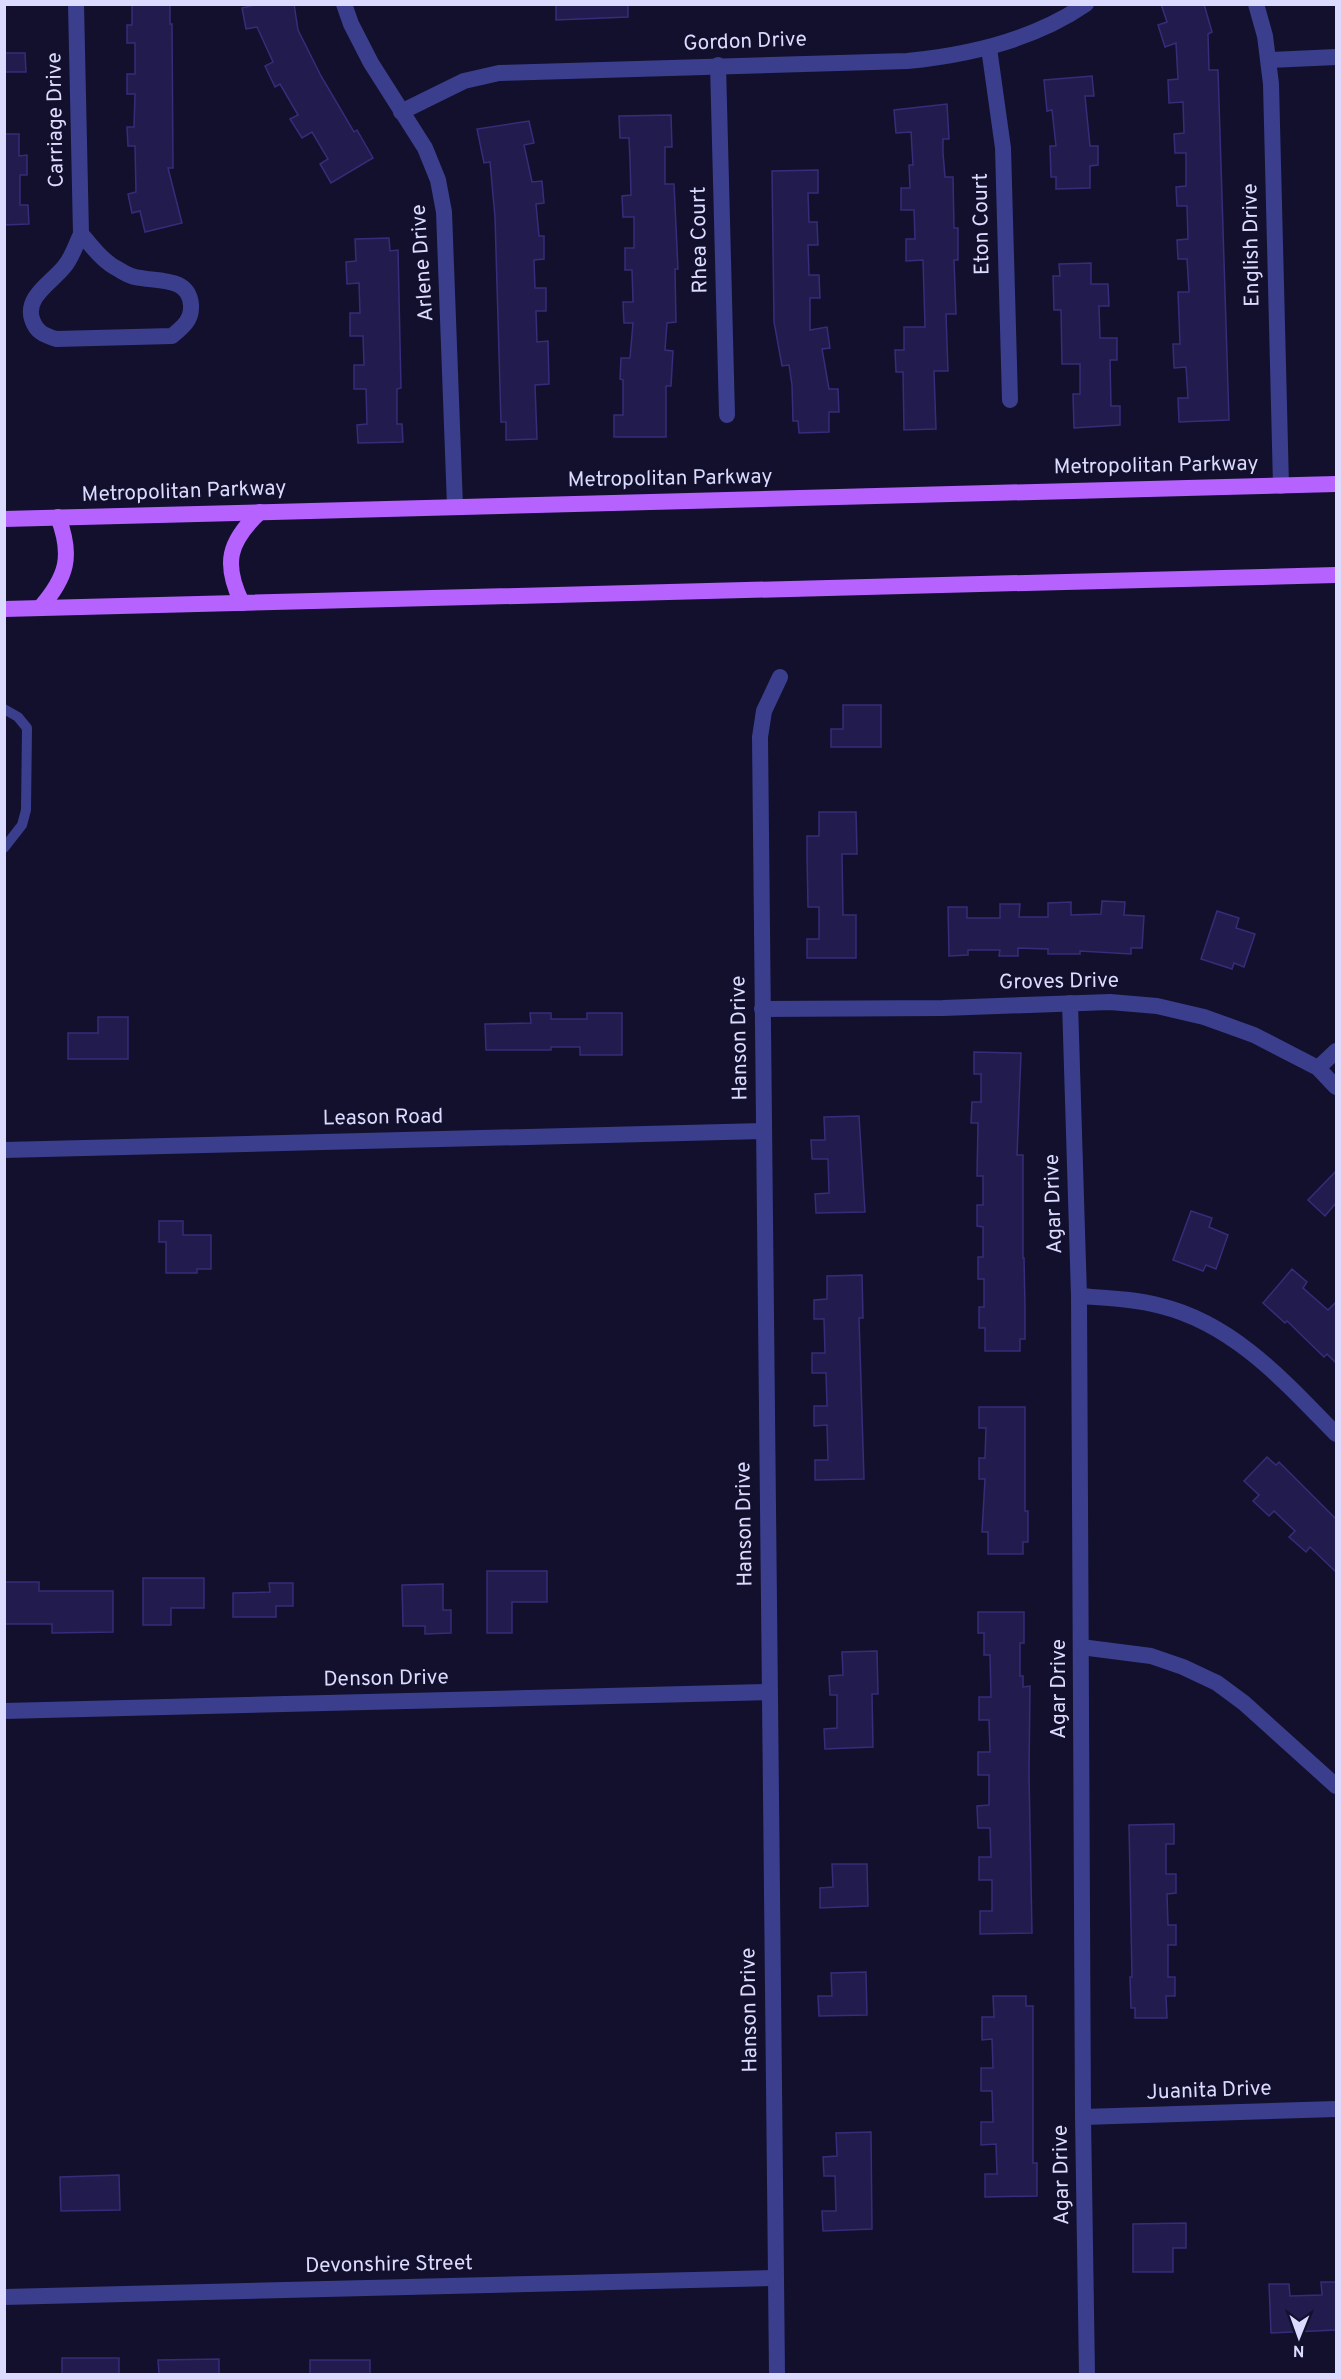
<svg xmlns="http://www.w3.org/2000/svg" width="1341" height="2379" viewBox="0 0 1341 2379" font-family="Overpass,sans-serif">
<rect width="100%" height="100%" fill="#12102c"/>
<g fill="#211c4d" stroke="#352d7a" stroke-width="1.5">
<polygon points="132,4 170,4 170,24 172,24 173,168 168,168 182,223 145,232 140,211 132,213 128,194 136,192 135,146 128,146 127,127 134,127 135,94 127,94 127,74 135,74 135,43 127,43 127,25 132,25"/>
<polygon points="258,4 294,4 298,30 321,76 354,132 357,130 373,158 331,183 320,164 328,159 312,132 302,138 290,119 298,115 280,84 275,87 265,66 273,62 257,27 246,29 242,8"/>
<polygon points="556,4 628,4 628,17 556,20"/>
<polygon points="1161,4 1204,4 1212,32 1208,34 1209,70 1218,70 1229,420 1179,422 1178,398 1188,398 1186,367 1174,368 1173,344 1180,344 1178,292 1189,292 1187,259 1178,259 1177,240 1188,239 1187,206 1177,206 1176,187 1186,186 1186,153 1175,153 1174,134 1184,133 1183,102 1169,103 1168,80 1178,79 1176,43 1165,47 1158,25 1167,22"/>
<polygon points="4,53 25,53 26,72 4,72"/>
<polygon points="1092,76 1094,96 1085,96 1090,146 1098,146 1098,165 1090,166 1090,188 1056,189 1056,177 1051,177 1050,146 1056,146 1052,110 1047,111 1044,80"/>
<polygon points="947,104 949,139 943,139 943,153 945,177 953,177 954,228 958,228 958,260 954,260 956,314 946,314 948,371 934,371 936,429 904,430 903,372 896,372 895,350 904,350 904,327 925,327 923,260 906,261 906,239 915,239 914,210 901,210 901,188 910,188 909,165 913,165 911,132 896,133 894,110"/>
<polygon points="671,115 672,147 665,147 665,184 674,184 678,269 675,269 676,322 667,323 665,350 673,351 671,386 666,386 666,437 614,437 614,415 623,415 623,380 620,379 621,358 630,358 633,323 624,323 623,302 633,302 632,270 625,270 625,248 634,248 634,217 623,217 622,196 631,195 630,160 629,138 620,138 619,116"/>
<polygon points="529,121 534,143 524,145 532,182 542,181 544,203 536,204 539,236 544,236 544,259 534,260 535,288 546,288 546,311 536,311 537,342 548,341 549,384 535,385 537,439 506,440 506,422 501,422 495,217 490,162 484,163 477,129"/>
<polygon points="4,134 19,134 19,156 27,155 27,175 20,175 20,205 28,205 29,224 4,225"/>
<polygon points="818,170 818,193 808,193 809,222 817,222 818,245 808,245 809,275 819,275 820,298 810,298 810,330 827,327 830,348 822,349 829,389 838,389 839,412 829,412 829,432 799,433 798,421 793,421 792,385 789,365 782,366 774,322 772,171"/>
<polygon points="389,238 390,251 398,250 401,388 397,389 397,424 402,424 403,442 358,443 357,425 367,424 366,389 354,389 354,365 364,365 363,336 350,336 350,313 360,313 359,283 347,284 346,262 356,261 355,239"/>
<polygon points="1091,263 1091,284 1108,284 1109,306 1099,306 1100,338 1117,338 1117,360 1110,360 1111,406 1120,406 1120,425 1074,428 1073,394 1080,394 1080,364 1062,364 1061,310 1054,310 1053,276 1060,276 1059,264"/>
<polygon points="843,705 881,705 881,747 831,747 831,729 843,729"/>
<polygon points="819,812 856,812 857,854 842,854 843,915 856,915 856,958 807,958 807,939 819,939 819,907 808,907 807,854 807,836 819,836"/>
<polygon points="1102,901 1125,902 1124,915 1144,916 1142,948 1131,948 1131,954 1080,951 1080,954 1048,954 1048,949 1018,948 1018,956 999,956 1000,950 968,950 968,955 949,956 948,907 967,907 967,918 1000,918 1000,904 1020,904 1019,917 1048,917 1048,903 1071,902 1071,915 1101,914"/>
<polygon points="1217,911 1239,918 1236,928 1255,934 1244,967 1234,963 1232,969 1201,959"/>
<polygon points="530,1013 551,1013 551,1019 587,1019 587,1013 622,1013 622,1055 580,1055 580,1047 551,1047 551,1050 486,1050 485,1024 531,1023"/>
<polygon points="98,1017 128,1017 128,1059 68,1059 68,1033 98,1033"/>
<polygon points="974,1052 1021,1053 1017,1155 1023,1155 1023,1258 1024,1258 1025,1307 1025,1339 1020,1339 1020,1351 985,1351 985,1328 979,1328 979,1307 984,1307 984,1279 978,1279 978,1257 983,1257 983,1227 977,1226 977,1205 983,1205 983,1176 977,1176 978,1123 971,1123 972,1102 981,1102 981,1074 974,1074"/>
<polygon points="859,1116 865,1212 816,1213 815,1194 829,1193 828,1159 812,1159 811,1140 825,1140 824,1117"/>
<polygon points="1336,1171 1336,1203 1325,1216 1308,1200"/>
<polygon points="1191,1211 1212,1218 1209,1227 1228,1235 1216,1269 1206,1265 1203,1271 1173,1260"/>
<polygon points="159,1221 183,1221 183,1235 211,1235 211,1269 197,1269 197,1273 166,1273 166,1242 159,1242"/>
<polygon points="1292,1269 1307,1282 1303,1288 1328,1310 1336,1302 1336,1363 1327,1354 1324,1357 1287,1321 1285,1323 1263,1303"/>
<polygon points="862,1275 863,1318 859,1318 864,1479 815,1480 815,1460 828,1460 827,1425 814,1426 814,1406 827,1406 826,1373 812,1373 812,1353 825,1353 824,1319 814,1319 814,1300 827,1299 827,1276"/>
<polygon points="979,1407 1025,1407 1025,1511 1028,1511 1028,1542 1023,1542 1023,1554 988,1554 988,1532 982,1532 985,1479 979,1479 979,1458 985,1458 986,1428 979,1428"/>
<polygon points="1267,1457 1276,1465 1279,1462 1336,1519 1336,1572 1310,1547 1306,1552 1289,1537 1295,1531 1274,1511 1269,1516 1253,1501 1259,1495 1244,1481"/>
<polygon points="487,1571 547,1571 547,1602 512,1602 512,1633 487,1633"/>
<polygon points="143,1578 204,1578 204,1608 171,1608 171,1625 143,1625"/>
<polygon points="4,1582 39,1582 39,1591 113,1591 113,1632 52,1633 52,1624 4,1624"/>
<polygon points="269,1583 293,1583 293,1606 276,1606 276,1617 233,1617 233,1593 270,1592"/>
<polygon points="443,1584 443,1610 451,1610 451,1633 425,1634 425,1626 403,1626 402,1585"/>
<polygon points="978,1612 1024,1612 1024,1643 1020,1643 1020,1676 1023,1676 1023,1687 1030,1686 1029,1774 1032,1933 980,1934 980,1911 992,1911 992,1880 979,1880 979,1857 991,1857 990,1828 978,1828 977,1806 989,1805 989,1775 978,1775 978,1752 990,1752 989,1720 979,1720 979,1697 991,1697 990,1655 984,1655 984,1633 978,1633"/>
<polygon points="877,1651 878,1694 872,1694 873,1747 825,1749 824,1729 837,1728 837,1695 830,1695 829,1676 843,1675 842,1652"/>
<polygon points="1174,1824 1174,1844 1166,1844 1166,1874 1176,1874 1176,1893 1167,1894 1168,1925 1176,1925 1176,1945 1168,1945 1168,1977 1175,1977 1175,1996 1166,1996 1167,2018 1135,2018 1135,2008 1131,2008 1130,1977 1132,1977 1129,1825"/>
<polygon points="832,1864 867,1864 868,1906 820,1908 820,1888 833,1887"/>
<polygon points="866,1972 867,2015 819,2016 818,1996 832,1996 831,1973"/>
<polygon points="993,1996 1026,1996 1026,2006 1033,2006 1033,2163 1037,2163 1037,2196 985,2197 985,2174 997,2174 996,2144 981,2145 981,2122 993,2122 992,2091 981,2091 981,2068 993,2068 992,2039 982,2040 982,2017 994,2017"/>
<polygon points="871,2132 872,2229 823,2231 822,2211 836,2211 835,2176 824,2176 823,2157 837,2156 836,2133"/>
<polygon points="119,2175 120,2210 61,2211 60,2177"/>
<polygon points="1186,2223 1186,2248 1173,2248 1173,2272 1133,2272 1133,2224"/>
<polygon points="1321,2282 1336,2282 1336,2330 1271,2333 1269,2284 1289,2284 1290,2296 1322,2295"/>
<rect x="62" y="2358" width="57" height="16"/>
<polygon points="219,2359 219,2374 159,2374 158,2360"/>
<rect x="310" y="2360" width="60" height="14"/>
</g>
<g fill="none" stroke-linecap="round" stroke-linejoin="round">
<polyline stroke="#3a3e8c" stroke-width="10" points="4,709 18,717 27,728 26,810 22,825 4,848"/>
<g stroke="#3a3e8c" stroke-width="16">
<path d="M76,4L81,234C76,244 72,258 64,267C51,283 25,297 32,319C36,332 44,335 56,339L172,336C183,327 192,320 191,305C189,276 156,282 135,277C129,276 123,272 118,269C103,262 92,246 81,234"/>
<polyline points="344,4 351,24 371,63 425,148 438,180 444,212 455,506"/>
<polyline points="1256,4 1265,36 1271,84 1281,486"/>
<polyline points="989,48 1003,148 1010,400"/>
<polyline points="1269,60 1336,57"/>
<polyline points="718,65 727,415"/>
<path d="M401,112L464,81L499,73L907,61C969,55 1034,40 1086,4"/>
<polyline points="1070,1003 1079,1296 1083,2117 1087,2374"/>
<polyline points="762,1009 943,1008 1110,1002 1157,1006 1204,1017 1254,1035 1318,1068 1336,1087"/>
<polyline points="1318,1068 1336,1051"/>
<polyline points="4,1150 763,1131"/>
<path d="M1079,1296C1106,1298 1135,1299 1161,1306C1234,1324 1285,1382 1336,1434"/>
<polyline points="1081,1647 1151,1656 1183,1667 1217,1683 1244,1703 1336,1786"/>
<polyline points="4,1711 769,1692"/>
<polyline points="1083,2117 1336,2109"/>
<polyline points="4,2297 775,2278"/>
<polyline points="777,2374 760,737 764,711 780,677"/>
</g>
<g stroke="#b562ff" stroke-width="16">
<polyline points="4,519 1336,484"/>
<path d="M242,603C223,564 228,542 260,512"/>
<path d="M40,608C67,577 73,556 58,517"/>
<polyline points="4,609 1336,575"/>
</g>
</g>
<g text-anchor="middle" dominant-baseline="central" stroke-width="5" stroke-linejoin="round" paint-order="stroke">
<g font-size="21" fill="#dbdbff" stroke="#12102c">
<text transform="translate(745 42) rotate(-2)">Gordon Drive</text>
<text transform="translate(56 120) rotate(-91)">Carriage Drive</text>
<text transform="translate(982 224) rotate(-91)">Eton Court</text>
<text transform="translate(700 240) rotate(-91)">Rhea Court</text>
<text transform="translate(1252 245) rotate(-91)">English Drive</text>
<text transform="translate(423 263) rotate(-94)">Arlene Drive</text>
<text transform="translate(1156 466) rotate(-1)">Metropolitan Parkway</text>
<text transform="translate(670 479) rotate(-1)">Metropolitan Parkway</text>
<text transform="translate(184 492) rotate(-2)">Metropolitan Parkway</text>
<text transform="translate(1059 982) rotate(-1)">Groves Drive</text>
<text transform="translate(740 1038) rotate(-91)">Hanson Drive</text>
<text transform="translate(383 1118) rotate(-1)">Leason Road</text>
<text transform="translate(1054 1204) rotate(-92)">Agar Drive</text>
<text transform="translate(745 1524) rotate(-91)">Hanson Drive</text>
<text transform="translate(386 1679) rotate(-1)">Denson Drive</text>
<text transform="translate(1059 1689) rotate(-90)">Agar Drive</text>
<text transform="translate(750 2010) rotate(-91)">Hanson Drive</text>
<text transform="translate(1209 2091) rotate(-2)">Juanita Drive</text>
<text transform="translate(1062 2175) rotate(-91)">Agar Drive</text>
<text transform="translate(389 2265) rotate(-1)">Devonshire Street</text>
</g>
</g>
<rect width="1341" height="2379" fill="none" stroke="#dbdbff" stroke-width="12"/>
<g transform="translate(1299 2337) rotate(181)" stroke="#12102c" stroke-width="4.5" paint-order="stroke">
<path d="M0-4.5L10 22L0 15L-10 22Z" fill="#dbdbff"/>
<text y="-9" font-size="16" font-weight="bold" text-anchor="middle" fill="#dbdbff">N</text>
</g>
</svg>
